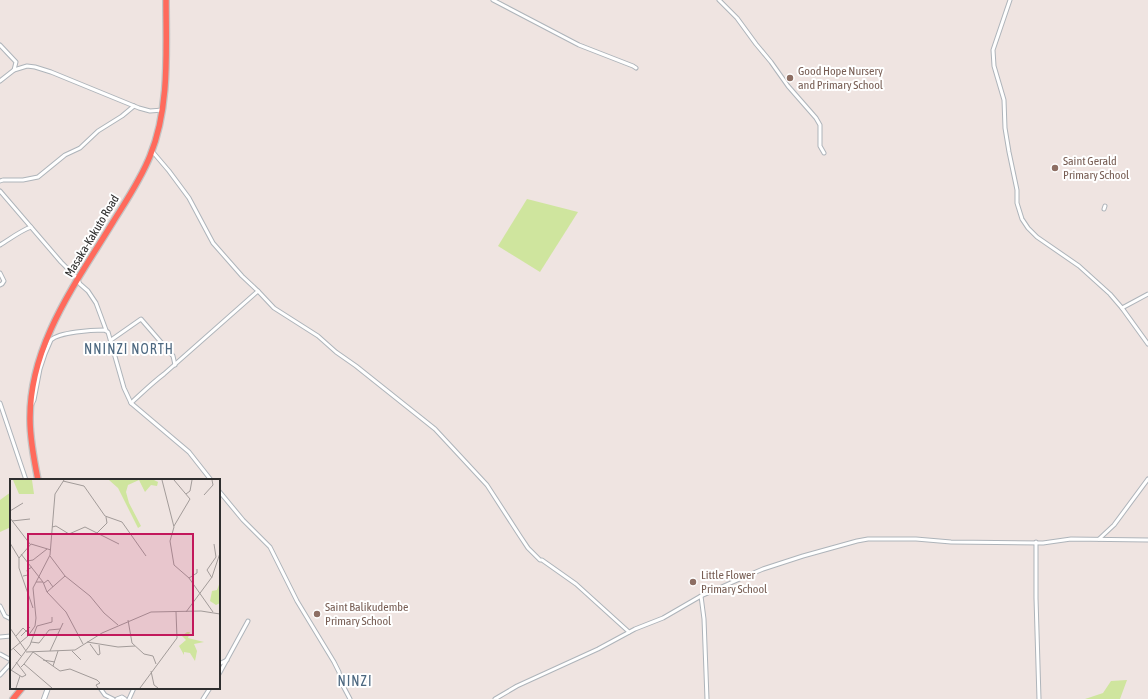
<svg xmlns="http://www.w3.org/2000/svg" width="1148" height="699" viewBox="0 0 1148 699" font-family="'Asap Condensed',sans-serif">
<rect width="100%" height="100%" fill="#efe4e1"/>
<g fill="#cfe59e">
<polygon points="527,199 578,212 540,272 498,246"/>
<polygon points="11,492 11,527 0,532 0,500"/>
<polygon points="1127,680 1120,699 1085,699 1103,693 1111,681"/>
</g>
<g fill="none" stroke-linecap="round" stroke-linejoin="round">
<g stroke="#aeb4ba" stroke-width="5">
<g id="street">
<polyline points="493,0 579,45 633,66 636,68"/>
<polyline points="719,0 737,18 756,44 771,62 788,86 816,118 820,125 820,146 824,153"/>
<polyline points="1010,0 993,50 994,66 1004,100 1005,128 1009,152 1017,190 1017,203 1022,219 1028,228 1037,237 1079,266 1110,294 1122,308 1148,344"/>
<polyline points="0,45 16,62 14,70"/>
<polyline points="0,81 14,70 27,66 35,67 51,72 139,108 150,111 163,110"/>
<polyline points="152,151 169,171 189,198 213,243 242,276 258,291"/>
<polyline points="0,181 3,180 23,180 38,177 65,155 80,148 98,131 122,116 134,106"/>
<polyline points="0,191 61,262 77,278 80,284 88,291 96,303 106,330"/>
<polyline points="1104,209 1105,206"/>
<path d="M0,245C10,239 20,231 31,227"/>
<polyline points="0,273 4,281 2,284 0,285"/>
<polyline points="1122,308 1148,294"/>
<polyline points="111,340 141,319 173,356 175,365"/>
<polyline points="0,403 26,480"/>
<path d="M32,404L34,400L40,369L45,354L51,340C59,332 93,330 104,330L108,332L124,388L131,403"/>
<path d="M211,480L189,452L131,403C142,393 152,383 164,374L258,291L274,308L318,336L336,352L356,366L435,429L487,485L520,536L528,548L540,560H542L576,584L629,632"/>
<polyline points="219,491 243,520 270,547 297,601 334,662 339,672 341,682 350,699"/>
<polyline points="1099,539 1114,525 1148,479"/>
<polyline points="1036,542 1036,598 1039,699"/>
<polyline points="701,596 704,619 707,699"/>
<polyline points="0,606 5,616 11,619"/>
<polyline points="0,637 11,636"/>
<polyline points="0,654 11,660"/>
<polyline points="219,664 227,660"/>
<polyline points="219,674 248,621"/>
<polyline points="0,675 11,663"/>
<polyline points="100,688 105,695 113,699"/>
<polyline points="117,699 122,697 125,699"/>
<polyline points="129,699 134,688"/>
<polyline points="203,699 210,688"/>
<polyline points="495,699 517,686 598,649 635,629 663,618 701,596 742,578 763,569 803,556 857,541 868,539 916,539 951,542 1043,543 1071,539 1148,540"/>
</g>
</g>
<g stroke="#aeb4ba" stroke-width="6">
<polyline id="secondary" points="44,699 48,688"/>
</g>
<g stroke="#c4c4c4" stroke-width="8">
<g id="highway">
<path d="M38,480C34,460 30,440 30,420C29,345 76,283 113,222C126,201 141,179 150,156C170,107 166,51 166,0"/>
<polyline points="13,699 22,688"/>
</g>
</g>
<use href="#street" stroke="#fff" stroke-width="3"/>
<use href="#secondary" stroke="#fff" stroke-width="4"/>
<use href="#highway" stroke="#ff6a5c" stroke-width="5.5"/>
</g>
<g fill="#8d6e63" stroke="#fff" stroke-width="1.5">
<circle cx="790" cy="78" r="4"/>
<circle cx="1055" cy="168" r="4"/>
<circle cx="693" cy="582" r="4"/>
<circle cx="317" cy="614" r="4"/>
</g>
<g text-anchor="middle" dominant-baseline="central" stroke-width="4" stroke-linejoin="round" paint-order="stroke">
<g font-size="12" fill="#785e54" stroke="#fff" text-anchor="start">
<text x="798" y="71">Good Hope Nursery<tspan x="798" dy="14">and Primary School</tspan></text>
<text x="1063" y="161">Saint Gerald<tspan x="1063" dy="14">Primary School</tspan></text>
<text x="701" y="575">Little Flower<tspan x="701" dy="14">Primary School</tspan></text>
<text x="325" y="607">Saint Balikudembe<tspan x="325" dy="14">Primary School</tspan></text>
</g>
<g font-size="12" fill="#2e2e2e" stroke="#fff">
<text transform="translate(92 236) rotate(-59)">Masaka-Kakuto Road</text>
</g>
<g font-size="14" letter-spacing="1" fill="#4d6880" stroke="#fff">
<text x="129" y="349">NNINZI NORTH</text>
<text x="355" y="681">NINZI</text>
</g>
</g>
<g transform="translate(10 479)">
<rect width="210" height="210" fill="#efe4e1"/>
<path d="M3,1H22L24,15H9ZM99,1H144L148,3L147,7L141,6L135,13L129,1L118,6L116,13L119,24L131,47L128,49L108,9ZM210,103V124L206,126L200,122L202,112L207,111ZM177,153H180L178,159L194,163L184,165L187,172L185,182L180,174L174,173V176L169,167L176,161L172,157Z" fill="#cfe59e"/>
<path fill="none" stroke="#a29b99" stroke-width="1" d="M152,1L164,48L160,62L164,86L179,99L203,133M53,2L74,7L95,37L112,43L136,77M176,15L180,12L182,1M194,16L203,6L202,1M0,32L13,24M0,39L20,65M2,42L20,40M164,47L180,20L164,1M42,48L46,47L59,55L75,48L109,65M87,54L97,44L96,38M0,64L9,79M204,65L206,78M11,75L33,103M40,77L55,97M17,82L23,81L37,70M13,97L18,96L17,91L22,88M179,99L187,94V90M202,99L197,91L206,78M26,103H33L37,113M34,104L38,101L43,108M23,129L9,89V79L21,65L41,71M176,133L202,98L210,74M118,141L122,164L134,175L143,177L146,185M27,147L42,143V138M0,149L16,172M6,157L13,149L17,153M11,157L20,148M21,163L29,164L39,151L50,150M77,163L108,168L125,167M73,165L56,133L37,113L55,97L80,117L94,134L108,146M80,165L88,176L90,175L89,166M3,169L12,178M0,172L18,157L25,147L26,139L23,109L40,76L45,15L54,1M40,172L53,144M62,172L71,181M16,173L65,171L92,154L141,133L191,132L210,135M23,173L50,192L60,190L87,201L90,204L86,206L88,209M33,181L45,183M14,185L23,173M43,187L48,172M11,188L14,185L42,209M1,191L12,198L16,196L6,183M141,192L144,206L148,209M0,193L20,166L27,147M6,209L10,197M130,209L167,159L166,133"/>
<path fill="#c2185b" fill-opacity="0.15" stroke="#c2185b" stroke-width="2" d="M18,55H183V156H18Z"/>
<rect width="210" height="210" fill="none" stroke="#2e2e2e" stroke-width="2"/>
</g>
</svg>
